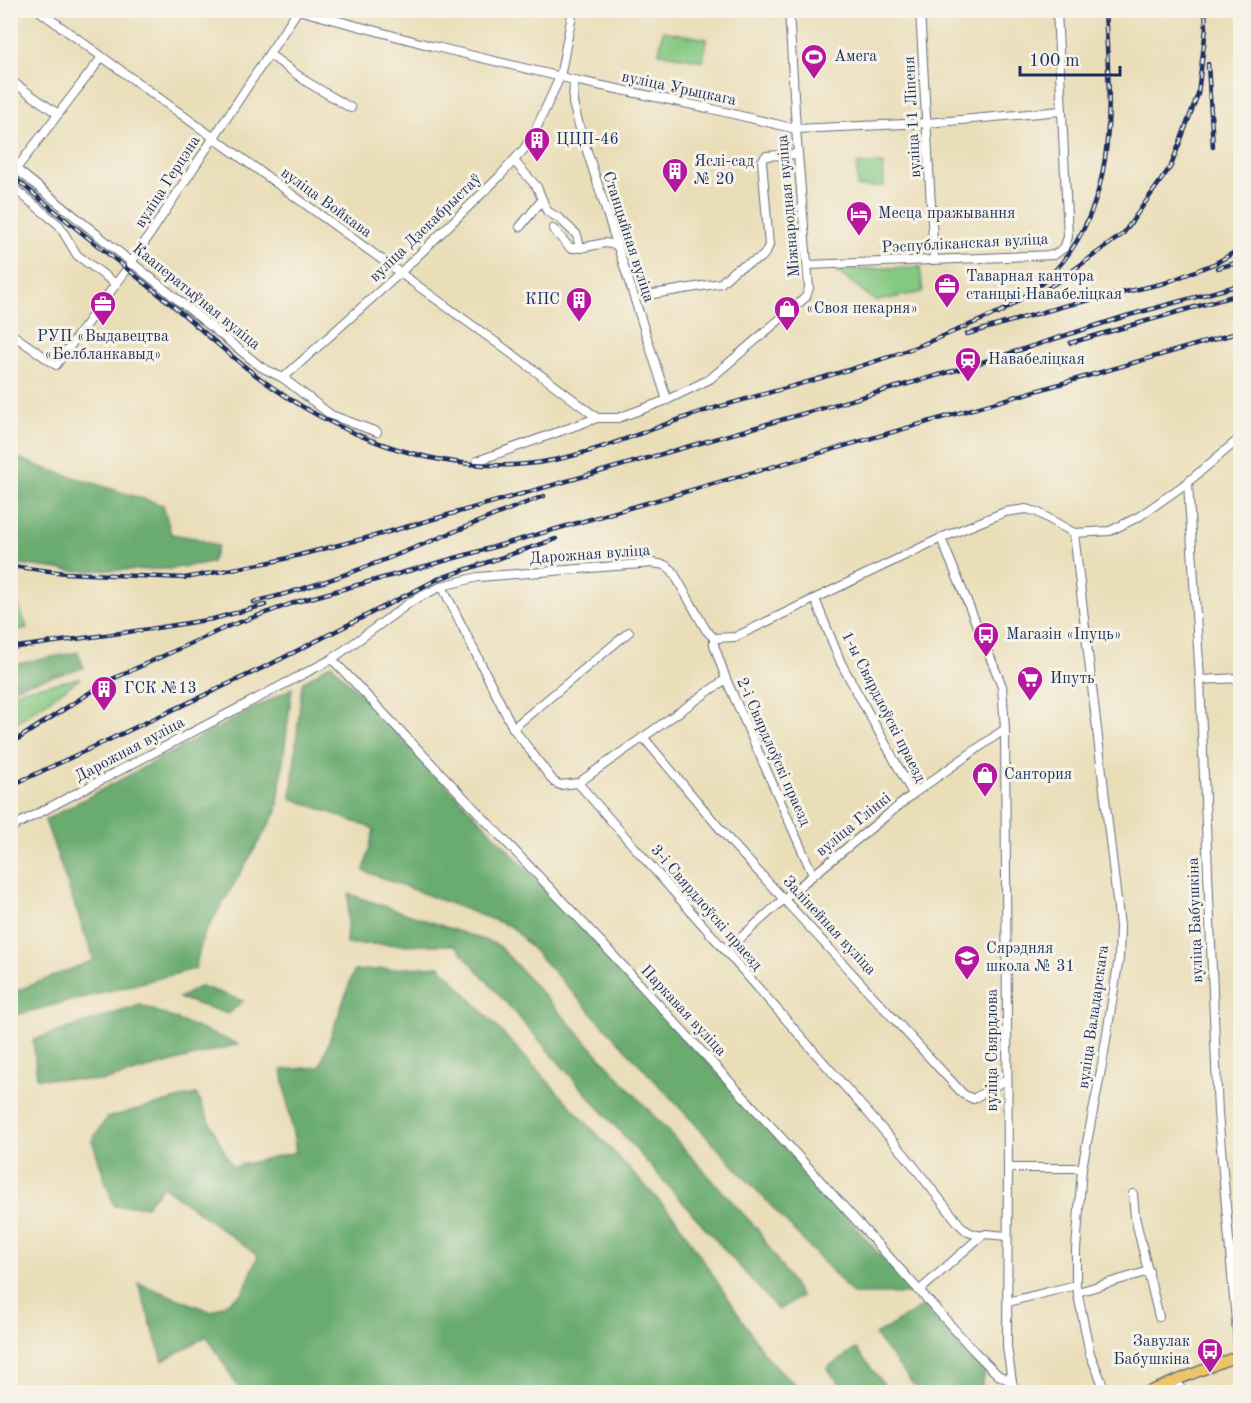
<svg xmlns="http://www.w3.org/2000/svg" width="1251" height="1403" viewBox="0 0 1251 1403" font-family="'Old Standard TT',serif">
<rect width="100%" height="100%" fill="#f7f3e8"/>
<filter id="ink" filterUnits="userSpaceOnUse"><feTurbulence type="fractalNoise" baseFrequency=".0167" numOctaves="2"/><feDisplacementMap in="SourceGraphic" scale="12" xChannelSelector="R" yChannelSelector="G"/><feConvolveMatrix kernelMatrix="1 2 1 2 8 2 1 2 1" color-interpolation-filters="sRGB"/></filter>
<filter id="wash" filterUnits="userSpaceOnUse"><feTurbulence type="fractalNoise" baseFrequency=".008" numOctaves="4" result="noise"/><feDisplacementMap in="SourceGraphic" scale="24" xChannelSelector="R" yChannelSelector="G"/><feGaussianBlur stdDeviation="1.35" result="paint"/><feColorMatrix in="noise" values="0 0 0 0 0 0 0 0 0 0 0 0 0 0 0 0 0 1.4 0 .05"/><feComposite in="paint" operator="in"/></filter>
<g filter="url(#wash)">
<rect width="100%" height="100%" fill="#eadeb9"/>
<g fill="#84c882" stroke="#507c70" stroke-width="1.5">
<polygon points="663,31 707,39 703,61 659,53"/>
<polygon points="857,164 883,164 884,186 857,187"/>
<polygon points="920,267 923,292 876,301 835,270"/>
<polygon points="11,601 17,602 27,628 11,632"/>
<polygon points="81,678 11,726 11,692"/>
</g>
<g fill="#6bac70" stroke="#436e67" stroke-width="1.5">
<polygon points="11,455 41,467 163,505 171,534 195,538 218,546 212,562 169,569 74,571 11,563"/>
<polygon points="78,652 84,668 11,688 11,665"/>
<path d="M331,664C528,871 728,1076 913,1294H853L512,927L364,871L374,829L291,798L302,683Z"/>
<polygon points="292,688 277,811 203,936 195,969 11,1016 11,993 94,960 45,820"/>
<polygon points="349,894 498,945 757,1229 801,1297 778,1310 455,945 346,944"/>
<polygon points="440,966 676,1219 767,1358 803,1392 241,1392 207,1336 163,1361 138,1283 212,1312 243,1293 258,1256 163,1186 146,1206 114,1206 92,1140 107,1118 196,1094 232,1167 296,1152 282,1070 320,1067 354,971"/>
<polygon points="201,986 243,1001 228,1014 179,998"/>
<polygon points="140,1005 238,1044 103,1081 37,1078 33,1040"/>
<polygon points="924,1306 985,1373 980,1392 919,1392 875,1335"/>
<polygon points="856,1349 890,1392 846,1392 827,1368"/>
</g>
</g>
<g filter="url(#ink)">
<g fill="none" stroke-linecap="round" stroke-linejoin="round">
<g stroke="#636c7e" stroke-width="10">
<g id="minor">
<path d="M38,10C158,98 279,185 399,272C465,321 533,367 597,418"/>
<polyline points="298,10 432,46 574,80 708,108 796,129 927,123 1061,111"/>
<polyline points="920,10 934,259"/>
<polyline points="269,54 307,82 351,108"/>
<polyline points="10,80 58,114"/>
<polyline points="574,80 573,103 580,129 667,400"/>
<polyline points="514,161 537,187 547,211 560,219 577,235 580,248 605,243 617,245"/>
<polyline points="10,164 261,367 283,378 331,415 377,432"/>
<polyline points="16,169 102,57"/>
<polyline points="10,185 59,225 77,255 116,284"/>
<polyline points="520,227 542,200"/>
<polyline points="553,229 570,248 580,248"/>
<polyline points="808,265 1054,255 1064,248 1068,237 1057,10"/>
<polyline points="647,295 721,283 735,270 762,257 766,252 769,245 762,161 766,156 798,154"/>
<polyline points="10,333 56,365 127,269 298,10"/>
<polyline points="283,378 400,273 499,177 524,149 535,131 560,77 573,10"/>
<polyline points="477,461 597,418 618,418 667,400 710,379 806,297 809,288 796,129 789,10"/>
<polyline points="1188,482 1200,680 1218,1113 1239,1356"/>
<polyline points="1074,533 1120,926 1119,958 1102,1065 1082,1168 1076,1250 1076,1285 1090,1354 1106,1392"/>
<polyline points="941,538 1002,686 1005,729 1008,1168 1007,1347 1012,1382 1016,1392"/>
<polyline points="442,586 513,728 554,782 560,785 578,783 905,1155 960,1225 968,1232 981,1236"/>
<polyline points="815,599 841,663 913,794"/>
<polyline points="714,638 714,645 726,679 813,875"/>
<polyline points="332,659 588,928 778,1134 973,1350 998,1375 1012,1382"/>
<polyline points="1200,680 1240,678"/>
<polyline points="513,728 629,632"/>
<polyline points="643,737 732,843 963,1094 973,1099 1007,1079"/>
<polyline points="578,783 726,679"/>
<polyline points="10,828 332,659 412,601 442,586 478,577 653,563 665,565 672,570 706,630 714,638 735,637 941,538 1005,512 1026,509 1037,512 1074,533 1110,531 1140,516 1188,482 1240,438"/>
<polyline points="726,951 785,898 913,794 1005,729"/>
<polyline points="1008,1168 1082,1168"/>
<polyline points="1133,1194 1135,1217 1159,1317"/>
<polyline points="919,1291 981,1236 986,1234 1006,1236"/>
<polyline points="1078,1292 1149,1271"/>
<polyline points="1008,1302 1076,1285"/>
<polyline points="1177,1381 1182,1392"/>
</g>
</g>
<g stroke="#636c7e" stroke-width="12">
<polyline id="major" points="1147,1392 1240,1355"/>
</g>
<use href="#minor" stroke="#fff" stroke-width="8"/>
<use href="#major" stroke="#edc569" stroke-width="9"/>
<g stroke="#1b2f5e" stroke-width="4.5">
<g id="rail">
<polyline points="1208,64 1213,147"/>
<path d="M10,174C63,219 118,261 171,304C200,328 227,354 257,376C332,433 431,473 527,464C590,458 648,428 708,410C769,392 831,377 891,356C929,343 967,326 1004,310"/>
<polyline points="1217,268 1240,262"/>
<polyline points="1039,295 1123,234 1171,166 1198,94 1206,28 1205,10"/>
<path d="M998,314C1015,303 1035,291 1050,276C1121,203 1110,104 1105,10"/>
<polyline points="967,334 1064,306 1165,283 1216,263 1240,249"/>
<polyline points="1070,343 1240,294"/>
<polyline points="10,566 65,573 185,578 276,561 374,536 967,367 1126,316 1240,285"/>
<path d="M254,602C355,578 447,532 544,496"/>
<polyline points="10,648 150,629 213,619 265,605"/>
<polyline points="10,744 108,681 229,626 296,602 473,553 1240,332"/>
<polyline points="10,786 271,664 438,579 556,539"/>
</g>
</g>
<use href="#rail" stroke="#f7f3e8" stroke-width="2" stroke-dasharray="7" stroke-linecap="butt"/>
</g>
</g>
<defs>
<g id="stadium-pin" transform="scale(1.35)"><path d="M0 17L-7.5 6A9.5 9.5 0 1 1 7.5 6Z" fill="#b5179e" stroke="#f7f3e8"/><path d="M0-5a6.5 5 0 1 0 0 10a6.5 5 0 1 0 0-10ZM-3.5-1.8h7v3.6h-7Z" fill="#fff"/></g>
<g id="building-pin" transform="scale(1.35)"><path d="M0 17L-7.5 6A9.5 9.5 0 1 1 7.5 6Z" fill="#b5179e" stroke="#f7f3e8"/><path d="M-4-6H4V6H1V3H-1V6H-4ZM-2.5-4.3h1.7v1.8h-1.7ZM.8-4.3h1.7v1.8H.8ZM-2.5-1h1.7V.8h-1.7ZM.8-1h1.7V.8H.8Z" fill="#fff"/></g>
<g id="hotel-pin" transform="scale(1.35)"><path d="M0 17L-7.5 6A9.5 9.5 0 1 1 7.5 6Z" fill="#b5179e" stroke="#f7f3e8"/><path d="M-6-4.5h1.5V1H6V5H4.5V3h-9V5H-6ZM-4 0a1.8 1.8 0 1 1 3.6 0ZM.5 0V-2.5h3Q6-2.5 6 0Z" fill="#fff"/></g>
<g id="office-pin" transform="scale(1.35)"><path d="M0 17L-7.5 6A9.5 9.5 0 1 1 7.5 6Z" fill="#b5179e" stroke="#f7f3e8"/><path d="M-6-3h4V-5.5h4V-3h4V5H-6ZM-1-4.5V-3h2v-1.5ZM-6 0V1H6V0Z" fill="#fff"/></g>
<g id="shop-pin" transform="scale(1.35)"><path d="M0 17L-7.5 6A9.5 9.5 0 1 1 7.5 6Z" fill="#b5179e" stroke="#f7f3e8"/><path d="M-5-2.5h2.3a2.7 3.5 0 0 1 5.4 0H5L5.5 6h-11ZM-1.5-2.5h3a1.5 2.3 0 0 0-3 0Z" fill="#fff"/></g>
<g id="station-pin" transform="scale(1.35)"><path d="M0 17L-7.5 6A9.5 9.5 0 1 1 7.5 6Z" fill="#b5179e" stroke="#f7f3e8"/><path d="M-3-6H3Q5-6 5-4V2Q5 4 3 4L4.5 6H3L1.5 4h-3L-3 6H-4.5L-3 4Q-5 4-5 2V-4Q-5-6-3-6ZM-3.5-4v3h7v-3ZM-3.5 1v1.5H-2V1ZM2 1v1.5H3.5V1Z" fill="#fff"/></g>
<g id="bus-pin" transform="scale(1.35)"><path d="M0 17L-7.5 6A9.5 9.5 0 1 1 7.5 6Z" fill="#b5179e" stroke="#f7f3e8"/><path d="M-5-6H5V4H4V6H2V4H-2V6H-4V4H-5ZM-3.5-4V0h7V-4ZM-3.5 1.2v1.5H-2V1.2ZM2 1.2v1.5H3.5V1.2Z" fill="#fff"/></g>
<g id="supermarket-pin" transform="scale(1.35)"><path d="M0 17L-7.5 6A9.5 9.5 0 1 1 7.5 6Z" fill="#b5179e" stroke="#f7f3e8"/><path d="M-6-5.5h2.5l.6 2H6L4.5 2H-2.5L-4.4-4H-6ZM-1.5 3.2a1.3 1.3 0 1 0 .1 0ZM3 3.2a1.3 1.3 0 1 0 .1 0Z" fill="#fff"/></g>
<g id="school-pin" transform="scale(1.35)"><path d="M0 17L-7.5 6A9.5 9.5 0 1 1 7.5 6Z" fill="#b5179e" stroke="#f7f3e8"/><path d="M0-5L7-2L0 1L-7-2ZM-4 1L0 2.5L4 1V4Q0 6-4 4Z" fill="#fff"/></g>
</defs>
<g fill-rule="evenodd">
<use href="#stadium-pin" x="814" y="57"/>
<use href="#building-pin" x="537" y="140"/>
<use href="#building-pin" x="675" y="171"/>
<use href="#hotel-pin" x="859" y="214"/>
<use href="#office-pin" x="947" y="286"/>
<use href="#building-pin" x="579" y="300"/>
<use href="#office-pin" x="103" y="304"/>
<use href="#shop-pin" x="787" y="309"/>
<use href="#station-pin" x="968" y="360"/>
<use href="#bus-pin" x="986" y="635"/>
<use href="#supermarket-pin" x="1030" y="679"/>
<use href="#building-pin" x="104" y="689"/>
<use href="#shop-pin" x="985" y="775"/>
<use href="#school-pin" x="967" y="958"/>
<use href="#bus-pin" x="1210" y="1351"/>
</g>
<g text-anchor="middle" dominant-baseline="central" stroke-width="6" stroke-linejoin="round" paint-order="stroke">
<g font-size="16" fill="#1b2f5e" stroke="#f7f3e8" text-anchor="start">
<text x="834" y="57">Амега</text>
<text x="556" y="140">ЦЦП-46</text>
<text x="694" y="162">Яслі-сад<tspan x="694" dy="18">№ 20</tspan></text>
<text x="878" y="214">Месца пражывання</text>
<text x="966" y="277">Таварная кантора<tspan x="966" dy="18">станцыі Навабеліцкая</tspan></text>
<text x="560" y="300" text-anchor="end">КПС</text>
<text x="806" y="309">«Своя пекарня»</text>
<text x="103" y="337" text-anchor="middle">РУП «Выдавецтва<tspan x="103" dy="18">«Белбланкавыд»</tspan></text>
<text x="988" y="360">Навабеліцкая</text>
<text x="1006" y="635">Магазін «Іпуць»</text>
<text x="1050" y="679">Ипуть</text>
<text x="124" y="689">ГСК №13</text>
<text x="1004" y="775">Сантория</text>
<text x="986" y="949">Сярэдняя<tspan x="986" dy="18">школа № 31</tspan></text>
<text x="1190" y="1342" text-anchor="end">Завулак<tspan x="1190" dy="18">Бабушкіна</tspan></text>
</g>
<g font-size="16" fill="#1b2f5e" stroke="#f7f3e8">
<text transform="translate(679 89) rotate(12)">вуліца Урыцкага</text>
<text transform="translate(913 117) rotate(-93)">вуліца 11 Ліпеня</text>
<text transform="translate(168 182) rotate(-57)">вуліца Герцэна</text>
<text transform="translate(326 203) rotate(36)">вуліца Войкава</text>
<text transform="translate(789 206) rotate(-95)">Міжнародная вуліца</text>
<text transform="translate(426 228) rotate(-44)">вуліца Дзекабрыстаў</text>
<text transform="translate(628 237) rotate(72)">Станцыйная вуліца</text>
<text transform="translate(965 244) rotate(-3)">Рэспубліканская вуліца</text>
<text transform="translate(196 297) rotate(39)">Кааператыўная вуліца</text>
<text transform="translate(590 555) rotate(-4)">Дарожная вуліца</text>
<text transform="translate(883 707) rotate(63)">1-ы Свярдлоўскі праезд</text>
<text transform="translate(130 750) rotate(-28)">Дарожная вуліца</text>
<text transform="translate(773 752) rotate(66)">2-і Свярдлоўскі праезд</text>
<text transform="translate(854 825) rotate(-39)">вуліца Глінкі</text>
<text transform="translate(706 908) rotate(49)">3-і Свярдлоўскі праезд</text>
<text transform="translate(1196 920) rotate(-92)">вуліца Бабушкіна</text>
<text transform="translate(829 926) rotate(47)">Залінейная вуліца</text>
<text transform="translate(683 1011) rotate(47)">Паркавая вуліца</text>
<text transform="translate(1094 1017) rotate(-82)">вуліца Валадарскага</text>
<text transform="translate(993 1050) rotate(-90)">вуліца Свярдлова</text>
</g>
</g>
<rect width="1251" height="1403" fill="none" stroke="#f7f3e8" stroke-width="36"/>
<path d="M1020 66v9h100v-9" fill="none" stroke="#1b2f5e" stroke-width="3"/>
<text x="1029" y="66" font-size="18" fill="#1b2f5e" stroke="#f7f3e8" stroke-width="4.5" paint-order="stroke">100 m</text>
</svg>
